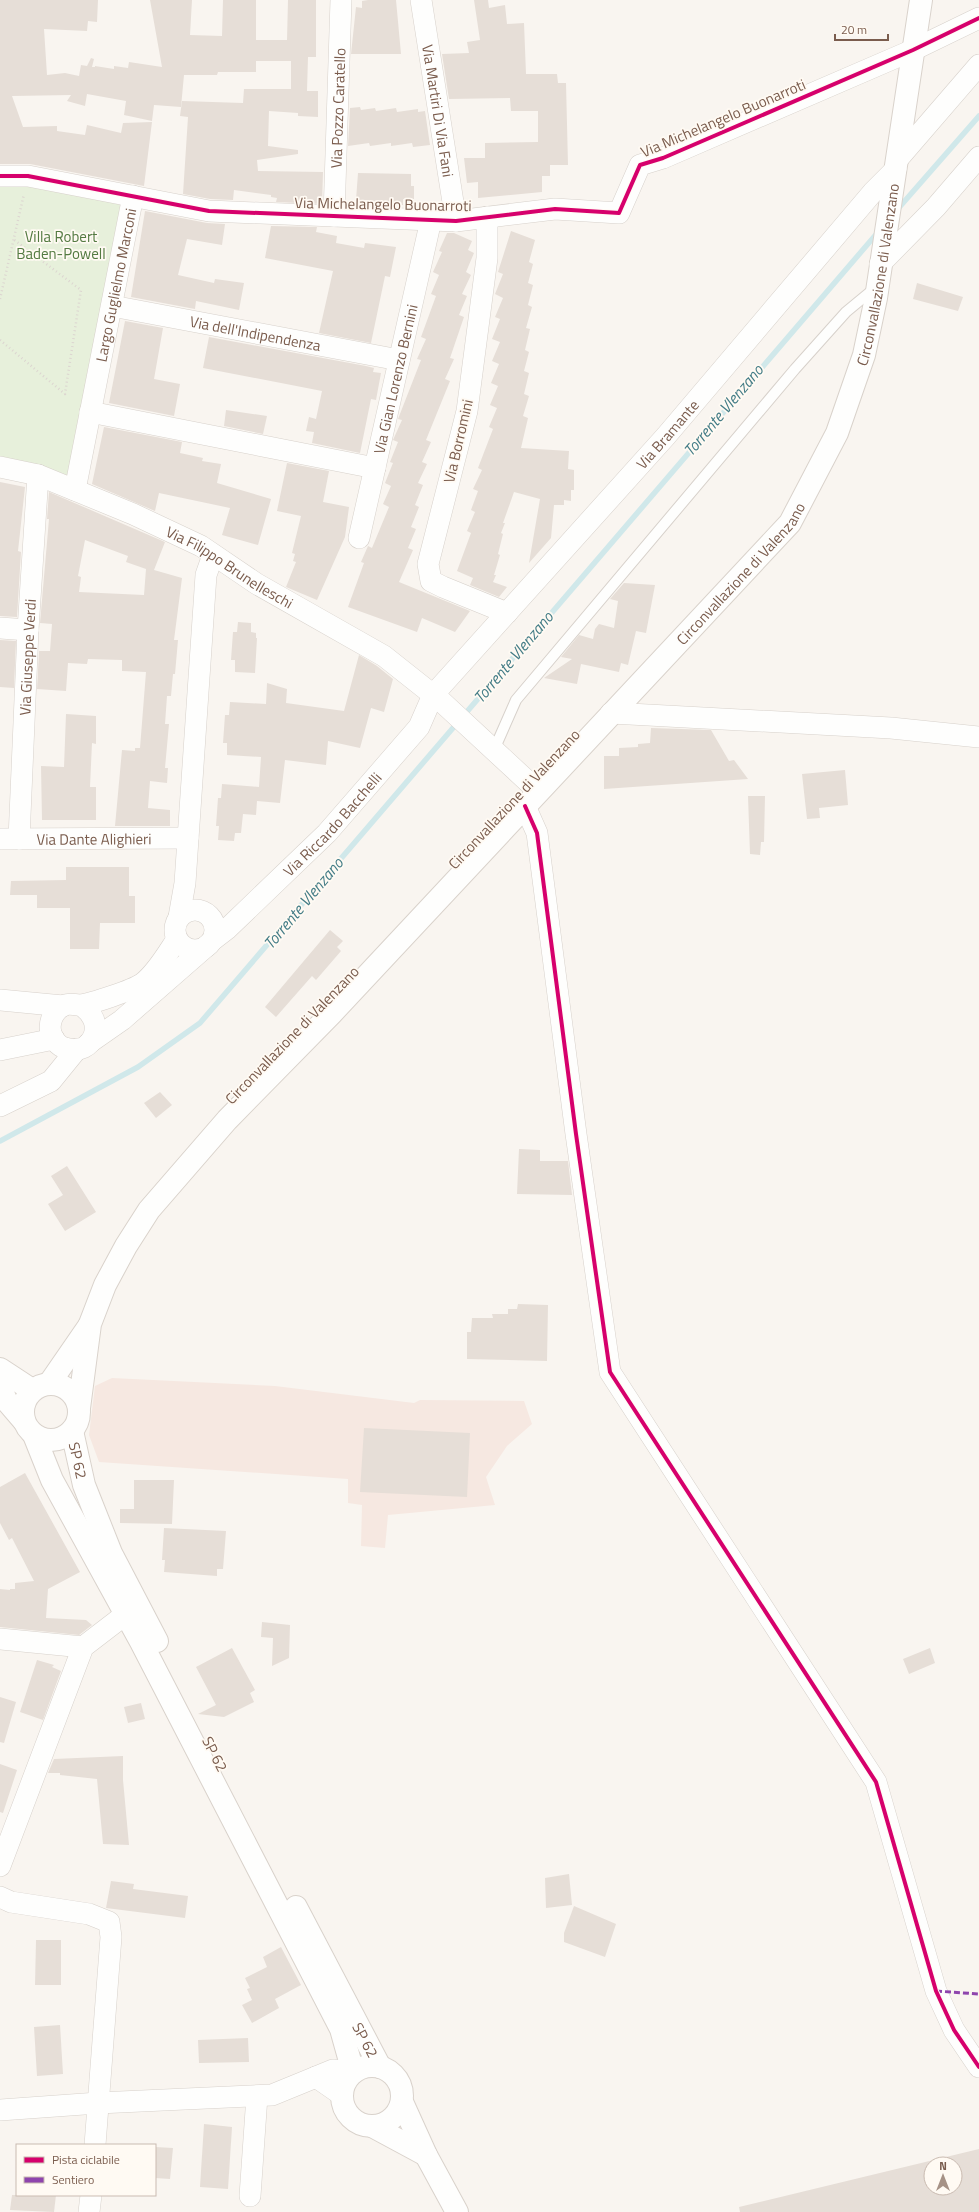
<svg xmlns="http://www.w3.org/2000/svg" width="979" height="2212" viewBox="0 0 979 2212" font-family="'Titillium Web',sans-serif">
<rect width="100%" height="100%" fill="#f9f5f0"/>
<polygon fill="#f6e8e1" points="112,1378 275,1386 414,1403 420,1400 524,1401 532,1424 507,1446 486,1477 495,1505 388,1515 385,1548 361,1546 362,1505 348,1503 348,1479 99,1462 89,1435 95,1386"/>
<polygon fill="#e7f0db" points="0,176 133,196 75,490 0,467"/>
<g fill="none" stroke-linecap="round" stroke-linejoin="round">
<g stroke="#d0e8ea" stroke-width="5.5">
<polyline points="896,211 979,116"/>
<polyline points="0,1141 138,1067 200,1023 879,231"/>
</g>
</g>
<g fill="#e6ded7" fill-rule="evenodd">
<polygon points="0,0 98,0 97,22 88,21 87,31 44,29 47,75 65,73 79,76 81,65 87,66 91,58 94,59 92,67 95,67 95,66 114,69 114,66 128,68 129,62 162,67 150,0 192,0 190,35 222,36 223,0 256,0 256,40 287,40 288,0 316,0 316,57 308,57 307,91 318,91 318,117 298,116 298,113 269,111 268,146 298,150 298,154 257,160 258,171 323,172 322,204 276,202 277,198 271,197 271,195 234,190 233,200 210,199 183,194 188,117 180,116 182,101 243,103 244,89 291,89 291,61 256,61 256,72 218,72 217,75 184,75 181,107 154,105 152,121 124,115 126,101 87,94 85,106 67,101 71,95 12,96 23,127 57,126 57,131 85,135 87,125 121,133 123,123 152,122 144,186 30,164 0,164"/>
<polygon points="368,0 396,0 401,54 351,54 356,7 362,8 362,1"/>
<polygon points="474,0 488,0 489,8 505,5 507,24 524,23 526,74 557,74 558,83 566,83 568,165 550,165 550,176 542,176 542,192 478,198 478,182 467,183 464,158 485,158 485,143 538,142 538,111 511,111 510,98 449,99 442,54 469,53 467,42 480,40"/>
<polygon points="360,107 361,110 375,108 376,111 396,108 397,112 418,109 418,112 425,111 430,145 413,147 412,143 391,146 391,143 370,146 369,143 348,146 350,108"/>
<polygon points="358,173 411,174 411,186 414,186 414,199 403,199 403,205 367,205 367,200 356,200"/>
<polygon points="145,211 207,223 225,224 222,245 187,239 178,275 214,283 215,279 244,283 239,310 196,301 195,309 131,297"/>
<polygon points="271,226 317,227 316,232 337,236 336,243 364,248 365,243 396,247 390,277 385,276 371,343 319,333 333,271 265,258"/>
<polygon points="511,231 535,240 529,262 533,264 528,283 533,285 528,305 532,307 526,328 530,329 525,350 529,352 524,371 529,373 524,394 529,396 523,416 528,418 521,448 569,451 568,469 574,470 574,490 571,490 571,501 564,500 564,505 554,505 551,538 529,563 540,499 514,492 503,523 505,523 501,533 503,534 498,554 500,555 494,575 496,575 493,582 507,587 499,597 470,585 473,578 457,571 471,533 467,531 475,512 471,510 478,491 473,489 482,470 478,468 493,429 489,427 497,408 490,405 498,386 491,383 499,364 492,361 500,342 492,339 500,319 495,317 503,298 495,294 503,274 498,272"/>
<polygon points="447,233 454,233 472,241 468,250 474,253 466,272 471,275 462,294 467,296 459,315 464,317 450,358 454,359 445,379 450,381 426,440 431,442 422,462 427,464 418,483 423,485 415,505 419,507 411,527 416,529 408,548 413,550 399,582 470,611 455,632 422,618 417,632 348,607 364,563 361,562 368,546 372,548 389,507 383,504 391,486 385,483 393,463 390,462 398,442 393,440 402,420 398,419 421,360 417,359 426,339 421,337 436,296 431,294 439,275 433,272 442,252 439,251"/>
<polygon points="917,283 963,297 958,311 913,299"/>
<polygon points="125,321 163,328 154,379 180,384 174,416 109,403"/>
<polygon points="209,337 366,366 374,368 373,372 381,373 376,400 371,399 360,453 312,443 314,432 306,431 309,417 316,419 322,391 203,368"/>
<polygon points="226,410 267,416 263,434 224,426"/>
<polygon points="104,427 182,442 180,453 203,458 202,461 221,464 217,483 271,499 258,545 222,535 230,508 159,493 155,511 92,484"/>
<polygon points="287,463 329,471 323,502 349,507 345,537 317,600 286,587 296,562 293,561 295,554 292,553 301,516 277,511"/>
<polygon points="0,482 25,487 18,551 21,552 17,617 0,616"/>
<path d="M49,492L165,542L154,570L182,578L174,640H178L175,674H173L171,696H167L165,724H169L165,768H168L167,783L150,781L148,808L170,810V826H115L122,750L135,751V748H140L146,672L122,671V660L88,659L87,664L68,663L66,691L37,689L39,651H50L52,624L40,623L49,519H47ZM85,540L128,556L126,562L146,569L144,595L79,592L81,577L78,576Z"/>
<polygon points="624,583 655,585 646,633 636,631 628,665 621,663 619,672 581,664 577,684 544,678 572,659 561,657 579,635 593,639 595,629 599,624 614,628 618,601 610,599"/>
<polygon points="238,622 251,623 251,632 256,633 256,638 257,638 255,673 235,672 235,660 231,660 233,632 237,632"/>
<polygon points="0,640 16,641 14,688 0,687"/>
<polygon points="359,655 377,666 393,679 384,712 371,708 360,748 328,741 326,765 285,760 280,803 257,801 256,815 243,814 241,833 235,833 234,841 218,840 219,826 216,826 218,798 221,798 222,784 259,787 261,757 227,755 227,743 223,743 225,715 229,715 230,702 266,704 267,683 287,689 286,703 344,711"/>
<polygon points="66,714 96,716 96,744 92,743 90,787 96,787 96,820 42,820 41,766 64,767"/>
<polygon points="651,728 711,730 729,761 734,760 748,779 604,789 604,756 619,756 619,748 638,747 638,744 650,743"/>
<polygon points="845,770 848,805 819,808 820,818 807,819 802,774"/>
<polygon points="748,796 765,796 764,842 761,842 760,855 750,854"/>
<polygon points="66,867 129,867 129,896 135,896 135,923 100,923 99,949 70,949 70,908 37,908 37,895 10,895 11,881 66,880"/>
<polygon points="330,930 343,941 337,947 341,951 316,980 312,976 276,1017 265,1007"/>
<polygon points="160,1092 172,1105 156,1118 144,1103"/>
<polygon points="519,1149 540,1150 540,1161 568,1161 572,1195 517,1194"/>
<polygon points="67,1166 96,1212 65,1231 48,1204 63,1195 51,1176"/>
<polygon points="518,1304 548,1305 547,1361 467,1359 467,1332 471,1332 472,1318 493,1318 492,1314 508,1314 508,1309 517,1309"/>
<polygon points="364,1428 470,1433 467,1497 360,1492"/>
<polygon points="25,1473 80,1572 48,1589 46,1618 86,1620 92,1625 79,1635 0,1627 0,1589 10,1590 10,1589 15,1589 15,1583 34,1581 12,1538 9,1540 0,1523 0,1487"/>
<polygon points="134,1480 174,1480 172,1524 120,1523 120,1509 134,1509"/>
<polygon points="164,1528 226,1531 223,1569 217,1569 217,1576 164,1572 165,1560 162,1560"/>
<polygon points="262,1622 290,1625 289,1658 272,1666 273,1638 261,1637"/>
<polygon points="232,1648 255,1690 250,1693 254,1702 224,1717 198,1714 216,1705 196,1667"/>
<polygon points="930,1648 935,1663 909,1674 903,1659"/>
<polygon points="37,1660 54,1665 52,1667 61,1671 43,1720 20,1712"/>
<polygon points="0,1697 16,1702 4,1743 0,1742"/>
<polygon points="141,1703 145,1719 128,1723 124,1707"/>
<polygon points="123,1756 123,1780 129,1845 103,1844 97,1779 60,1775 60,1773 48,1773 54,1759"/>
<polygon points="0,1764 17,1770 3,1813 0,1812"/>
<polygon points="569,1874 572,1905 546,1908 545,1878"/>
<polygon points="111,1881 134,1884 133,1889 188,1896 185,1918 106,1908"/>
<polygon points="574,1906 616,1924 605,1957 564,1942 564,1933"/>
<polygon points="36,1940 61,1940 61,1985 35,1985"/>
<polygon points="281,1947 301,1985 275,1999 279,2008 252,2023 242,2005 252,2000 247,1989 250,1988 245,1978 267,1967 263,1957"/>
<polygon points="60,2025 63,2074 37,2076 34,2027"/>
<polygon points="248,2038 249,2062 199,2063 198,2040"/>
<polygon points="204,2124 232,2127 228,2189 200,2187"/>
<polygon points="155,2147 173,2148 170,2179 155,2178"/>
<path d="M979,2149V2212H740L739,2207ZM931,2164H955V2188H931Z"/>
<polygon points="12,2195 56,2195 54,2212 10,2210"/>
</g>
<g fill="none" stroke-linecap="round" stroke-linejoin="round">
<g stroke="#d7d1cb" stroke-width="12">
<polyline id="lane" points="494,750 516,700 795,369 846,312 875,288"/>
</g>
<g stroke="#d7d1cb" stroke-width="22">
<g id="street">
<path id="s1" d="M421,0L456,221"/>
<polyline points="897,160 979,65"/>
<polyline points="0,176 28,176 209,211 456,221 555,209 619,213 640,165 663,158 913,50 979,18"/>
<path id="s2" d="M334,216L341,0"/>
<polyline points="487,217 487,258 467,411 428,564 431,581 443,587 507,613"/>
<polyline points="880,264 936,207 979,157"/>
<path id="s3" d="M112,306L399,360"/>
<polyline points="90,412 375,468"/>
<path id="s4" d="M0,467L38,475L133,514L201,546L257,584L384,656L442,702L538,791"/>
<path id="s5" d="M75,490L133,196"/>
<path id="s6" d="M359,538L431,220"/>
<polyline points="0,628 28,630"/>
<polyline points="611,713 891,728 979,737"/>
<polyline points="525,806 537,833 576,1134 610,1372 876,1782 936,1991 954,2030 979,2067"/>
<path id="s7" d="M0,839L188,838"/>
<path id="s8" d="M19,839L28,630L38,475"/>
<circle cx="195" cy="930" r="20"/>
<polyline points="179,917 185,883 206,575 213,555"/>
<path id="s9" d="M214,939L227,929L327,833L419,727L433,695L666,436L873,192L896,169"/>
<polyline points="0,1000 63,1006"/>
<path d="M80,1005C108,1020 94,1058 65,1048C58,1046 53,1039 51,1033C48,1022 54,1009 65,1005C70,1003 74,1005 80,1005C91,1004 133,990 143,983C157,972 167,954 177,939"/>
<polyline points="89,1043 122,1020 209,944"/>
<polyline points="0,1050 54,1039"/>
<polyline points="0,1106 51,1081 77,1049"/>
<polyline points="0,1639 83,1647"/>
<polyline points="0,1866 83,1647 126,1614"/>
<polyline points="0,1897 11,1902 89,1914 109,1922 111,1937 95,2145"/>
<polyline points="342,2095 316,2077 333,2070 353,2072"/>
<polyline points="0,2110 98,2103 272,2095 316,2077"/>
<polyline points="250,2196 257,2096"/>
<polyline points="89,2212 91,2195"/>
</g>
</g>
<g stroke="#d9d2cb" stroke-width="24">
<g id="secondary">
<polyline points="0,1369 32,1390"/>
<circle cx="51" cy="1412" r="28"/>
<polyline points="49,1384 89,1326"/>
<polyline points="0,1386 6,1400 23,1420"/>
<path id="s10" d="M79,1408L90,1324L105,1285L126,1246L149,1210L227,1120L332,1013L790,523L837,433L864,355L876,298L921,0"/>
<path id="s11" d="M72,1431L84,1485L111,1553L157,1641"/>
<polyline points="34,1435 52,1480 141,1642 341,2029 353,2072"/>
<path id="s12" d="M296,1907L380,2067"/>
<circle cx="372" cy="2096" r="30"/>
<polyline points="402,2102 426,2155 457,2212"/>
<polyline points="374,2127 426,2155"/>
</g>
</g>
<g stroke="#dcd5d0" stroke-width="2.5" stroke-dasharray="1 3" stroke-linecap="butt">
<polyline points="0,299 24,194"/>
<polyline points="0,340 65,394 81,290 13,239"/>
</g>
<use href="#lane" stroke="#fefefd" stroke-width="10"/>
<use href="#street" stroke="#fefefd" stroke-width="21"/>
<use href="#secondary" stroke="#fefefd" stroke-width="22"/>
<polyline stroke="#8e44ad" stroke-width="3" stroke-dasharray="6 3" stroke-linecap="butt" points="936,1991 979,1994"/>
<g stroke="#fffaf3" stroke-width="6">
<g id="cycleway">
<polyline points="0,176 28,176 209,211 456,221 555,209 619,213 640,165 663,158 913,50 979,18"/>
<polyline points="525,806 537,833 576,1134 610,1372 876,1782 936,1991 954,2030 979,2067"/>
</g>
</g>
<use href="#cycleway" stroke="#d6006c" stroke-width="4"/>
</g>
<g text-anchor="middle" dominant-baseline="central" stroke-width="3.5" stroke-linejoin="round" paint-order="stroke">
<g font-size="15" fill="#7a5c4d" stroke="#fffaf3">
<text stroke="none"><textPath href="#s2" startOffset="108">Via Pozzo Caratello</textPath></text>
<text stroke="none"><textPath href="#s1" startOffset="112">Via Martiri Di Via Fani</textPath></text>
<text transform="translate(723 118) rotate(-23)">Via Michelangelo Buonarroti</text>
<text transform="translate(383 204) rotate(1)">Via Michelangelo Buonarroti</text>
<text stroke="none"><textPath href="#s10" startOffset="1419">Circonvallazione di Valenzano</textPath></text>
<text stroke="none"><textPath href="#s5" startOffset="209">Largo Guglielmo Marconi</textPath></text>
<text stroke="none"><textPath href="#s3" startOffset="146">Via dell'Indipendenza</textPath></text>
<text stroke="none"><textPath href="#s6" startOffset="163">Via Gian Lorenzo Bernini</textPath></text>
<text stroke="none"><textPath href="#s9" startOffset="681">Via Bramante</textPath></text>
<text transform="translate(458 441) rotate(-77)">Via Borromini</text>
<text stroke="none"><textPath href="#s4" startOffset="252">Via Filippo Brunelleschi</textPath></text>
<text stroke="none"><textPath href="#s10" startOffset="1083">Circonvallazione di Valenzano</textPath></text>
<text stroke="none"><textPath href="#s8" startOffset="182">Via Giuseppe Verdi</textPath></text>
<text transform="translate(514 799) rotate(-47)">Circonvallazione di Valenzano</text>
<text stroke="none"><textPath href="#s9" startOffset="165">Via Riccardo Bacchelli</textPath></text>
<text stroke="none"><textPath href="#s7" startOffset="94">Via Dante Alighieri</textPath></text>
<text transform="translate(292 1035) rotate(-46)">Circonvallazione di Valenzano</text>
<text stroke="none"><textPath href="#s11" startOffset="30">SP 62</textPath></text>
<text transform="translate(215 1754) rotate(63)">SP 62</text>
<text stroke="none"><textPath href="#s12" startOffset="150">SP 62</textPath></text>
</g>
<g font-size="15" fill="#537a41" stroke="#fffaf3">
<text x="61" y="236">Villa Robert<tspan x="61" dy="17">Baden-Powell</tspan></text>
</g>
<g font-size="16" font-style="italic" fill="#437c86" stroke="#fffaf3">
<text transform="translate(723 410) rotate(-50)">Torrente Vlenzano</text>
<text transform="translate(513 657) rotate(-50)">Torrente Vlenzano</text>
<text transform="translate(303 903) rotate(-50)">Torrente Vlenzano</text>
</g>
</g>
<rect x="16" y="2144" width="140" height="52" fill="#fffaf3" stroke="#cabbb1"/>
<rect x="24" y="2157" width="20" height="6" fill="#d6006c" stroke="#cabbb1"/>
<text x="52" y="2164" font-size="12" fill="#7a5c4d">Pista ciclabile</text>
<rect x="24" y="2177" width="20" height="6" fill="#8e44ad" stroke="#cabbb1"/>
<text x="52" y="2184" font-size="12" fill="#7a5c4d">Sentiero</text>
<g transform="translate(943 2176)"><circle r="19" fill="#fffaf3" stroke="#cabbb1"/>
<path d="M0-3L7 15L0 10L-7 15Z" fill="#a69286"/>
<text y="-6" font-size="11" font-weight="bold" text-anchor="middle" fill="#7a5c4d">N</text>
</g>
<path d="M835 34v6h53v-6" fill="none" stroke="#7a5c4d" stroke-width="2"/>
<text x="841" y="34" font-size="12" fill="#7a5c4d" stroke="#fffaf3" stroke-width="3" paint-order="stroke">20 m</text>
</svg>
